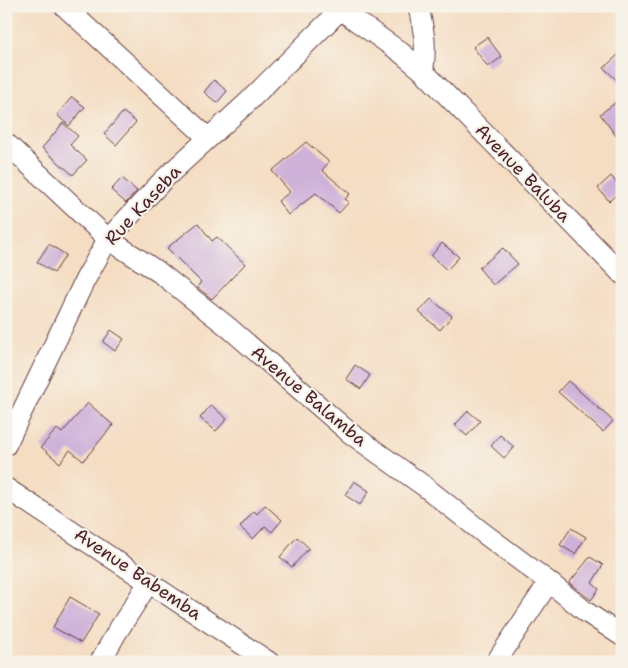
<svg xmlns="http://www.w3.org/2000/svg" width="628" height="668" viewBox="0 0 628 668" font-family="'Shantell Sans',sans-serif">
<rect width="100%" height="100%" fill="#f7f3e8"/>
<filter id="ink" filterUnits="userSpaceOnUse"><feTurbulence type="fractalNoise" baseFrequency=".02" numOctaves="2"/><feDisplacementMap in="SourceGraphic" scale="10" xChannelSelector="R" yChannelSelector="G"/><feConvolveMatrix kernelMatrix="1 2 1 2 8 2 1 2 1" color-interpolation-filters="sRGB"/></filter>
<filter id="wash" filterUnits="userSpaceOnUse"><feTurbulence type="fractalNoise" baseFrequency=".0096" numOctaves="4" result="noise"/><feDisplacementMap in="SourceGraphic" scale="20" xChannelSelector="R" yChannelSelector="G"/><feGaussianBlur stdDeviation="1.12" result="paint"/><feColorMatrix in="noise" values="0 0 0 0 0 0 0 0 0 0 0 0 0 0 0 0 0 1.4 0 .05"/><feComposite in="paint" operator="in"/></filter>
<g filter="url(#wash)">
<rect width="100%" height="100%" fill="#f4ddc2"/>
<g id="blocks">
<g fill="#ceb1d9">
<polygon points="487,37 502,57 488,67 473,47"/>
<polygon points="622,51 622,85 604,68"/>
<polygon points="214,80 227,91 217,103 204,92"/>
<polygon points="72,97 85,107 69,126 57,115"/>
<polygon points="622,98 622,144 600,114"/>
<polygon points="123,112 136,122 116,145 104,134"/>
<polygon points="63,123 78,136 70,145 87,160 73,175 42,148"/>
<polygon points="306,142 329,162 322,170 350,194 345,199 349,202 339,213 316,193 288,215 278,201 290,192 272,171"/>
<polygon points="611,176 622,190 609,201 598,188"/>
<polygon points="122,178 137,191 126,203 111,190"/>
<polygon points="198,223 212,241 217,237 245,264 212,299 197,287 201,282 167,248"/>
<polygon points="442,243 459,257 447,270 431,256"/>
<polygon points="49,244 66,255 54,273 37,262"/>
<polygon points="503,248 518,264 493,285 479,268"/>
<polygon points="431,299 452,316 440,330 419,312"/>
<polygon points="111,330 124,339 115,351 103,342"/>
<polygon points="355,365 370,375 361,389 346,379"/>
<polygon points="568,381 613,421 603,432 558,392"/>
<polygon points="88,403 113,425 83,461 70,450 60,463 41,447 57,429 62,433"/>
<polygon points="211,405 227,419 216,431 200,418"/>
<polygon points="468,411 480,421 467,436 455,425"/>
<polygon points="500,435 514,447 504,458 491,446"/>
<polygon points="354,481 369,491 360,505 345,495"/>
<polygon points="265,505 282,520 272,532 265,526 253,539 240,527 254,511 257,514"/>
<polygon points="571,528 586,537 575,554 560,545"/>
<polygon points="297,537 309,548 292,567 280,557"/>
<polygon points="590,557 603,565 592,583 599,589 591,600 569,583"/>
<polygon points="70,597 99,614 81,643 53,627"/>
</g>
</g>
</g>
<g filter="url(#ink)">
<use href="#blocks" fill-opacity="0" stroke="#643c42" stroke-width="1"/>
<g fill="none" stroke-linecap="round" stroke-linejoin="round">
<g stroke="#643c42" stroke-width="22">
<g id="minor">
<polyline points="64,6 208,138"/>
<polyline points="335,6 399,51 423,71 622,274"/>
<path d="M418,6C424,30 427,46 423,71"/>
<polyline points="6,143 108,239 160,273 228,327 350,433 424,486 482,532 549,582 586,612 622,636"/>
<polyline points="6,445 85,280 108,239 164,179 249,101 340,10"/>
<polyline points="6,488 269,662"/>
<polyline points="100,662 117,632 149,582"/>
<polyline points="496,662 549,582"/>
</g>
</g>
<use href="#minor" stroke="#fff" stroke-width="20"/>
</g>
</g>
<g text-anchor="middle" dominant-baseline="central" stroke-width="4.5" stroke-linejoin="round" paint-order="stroke">
<g font-size="18" fill="#4a1f2b" stroke="#f7f3e8">
<text transform="translate(523 173) rotate(46)">Avenue Baluba</text>
<text transform="translate(143 205) rotate(-47)">Rue Kaseba</text>
<text transform="translate(309 396) rotate(40)">Avenue Balamba</text>
<text transform="translate(138 574) rotate(34)">Avenue Babemba</text>
</g>
</g>
<rect width="628" height="668" fill="none" stroke="#f7f3e8" stroke-width="25"/>
</svg>
